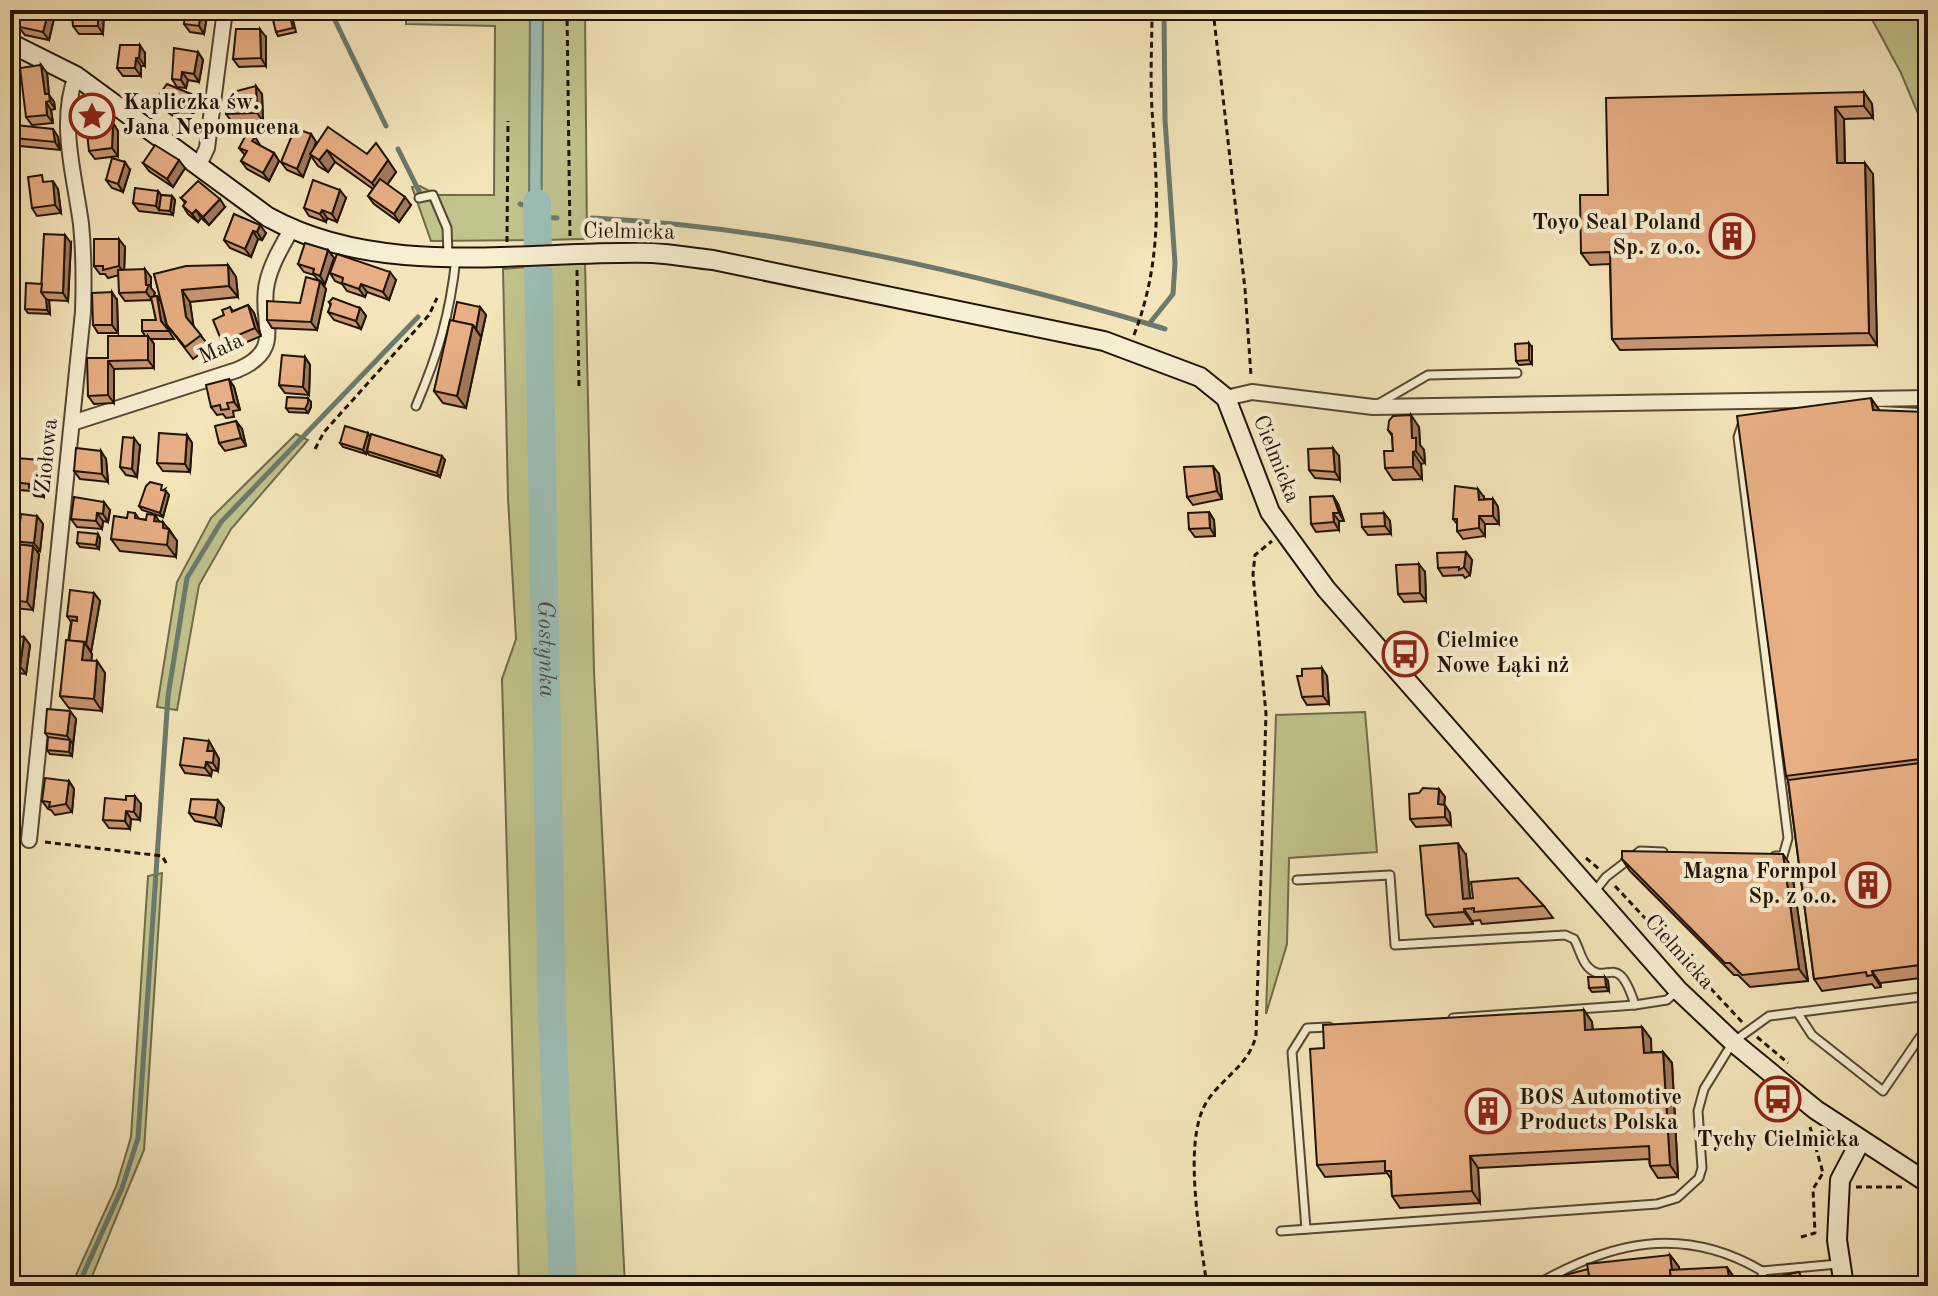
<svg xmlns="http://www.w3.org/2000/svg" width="1938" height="1296" viewBox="0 0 1938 1296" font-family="'Old Standard TT',serif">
<rect width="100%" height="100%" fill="#f4e6ba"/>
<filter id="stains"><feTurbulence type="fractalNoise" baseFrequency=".0025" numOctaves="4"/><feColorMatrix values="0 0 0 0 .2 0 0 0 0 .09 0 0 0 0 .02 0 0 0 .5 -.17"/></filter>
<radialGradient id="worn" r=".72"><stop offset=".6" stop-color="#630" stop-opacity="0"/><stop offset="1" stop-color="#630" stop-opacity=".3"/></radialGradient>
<g fill="#c1c38c" stroke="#706b4a" stroke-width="2">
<polygon points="406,10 530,10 529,240 431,241 412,187 420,186 437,195 494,195 495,26 406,24"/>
<polygon points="543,10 585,10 587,239 541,240"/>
<polygon points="1867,10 1928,10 1928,113 1919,116 1901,73"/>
<polygon points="585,262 594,672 625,1286 519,1286 502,679 516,639 508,498 503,269"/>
<polygon points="296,434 308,440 231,529 199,585 177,710 157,707 177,582 211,518"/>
<polygon points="1365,712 1377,852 1289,858 1287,944 1266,1014 1276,715"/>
<polygon points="162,873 144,1150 88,1286 71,1286 116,1187 131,1137 148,876"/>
</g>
<polygon fill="#9cbeb5" stroke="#6a7a70" stroke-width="2" points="530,10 543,10 541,240 529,240"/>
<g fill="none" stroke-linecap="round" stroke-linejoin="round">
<g stroke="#6a7a70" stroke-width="5">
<polyline points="330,10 386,126"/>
<polyline points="398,149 419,191"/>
<polyline points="520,204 535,208"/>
<polyline points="538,217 557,218"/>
<path d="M592,218C781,227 969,272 1149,324L1173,294L1175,263L1165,120L1164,10"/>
<polyline points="1149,324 1165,329"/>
<polyline points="78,1286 122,1188 138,1138 168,696 187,578 221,522 418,317"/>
</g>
<path stroke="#9cbeb5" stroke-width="28" id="s1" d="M537,203L552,1012L563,1286"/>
<g stroke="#554834" stroke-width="11">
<g id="lane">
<polyline points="419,198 433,195 447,228 448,254"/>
<polyline points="1378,404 1428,375 1517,373"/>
<path d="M416,406C438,354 450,315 456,258"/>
<polyline points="1871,410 1928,413"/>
<polyline points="1742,425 1738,437 1788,838 1783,856 1775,856"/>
<path d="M1297,880L1390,875L1395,945L1565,935L1574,939C1579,947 1581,960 1588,967C1607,987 1617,948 1635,1005"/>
<polyline points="1595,891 1606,877 1640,851 1663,852"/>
<polyline points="1797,1012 1812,1035 1883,1091 1920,1037"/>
<polyline points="1453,1018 1635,1005 1667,1000 1677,991"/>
<polyline points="1306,1229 1292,1052 1307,1028 1329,1027"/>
<polyline points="1281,1231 1657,1204 1677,1198 1699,1178 1702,1168 1698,1111 1704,1089 1733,1042 1769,1016 1928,996"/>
<polyline points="1762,1271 1838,1264"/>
<path d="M1534,1286C1609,1242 1682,1224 1762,1271L1763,1286"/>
</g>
</g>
<g stroke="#554834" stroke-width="18">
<g id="street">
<polyline points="198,167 207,148 225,10"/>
<polyline points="1226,398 1252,392 1373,407 1928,398"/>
<path d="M72,423L237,370C287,349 258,321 267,283C271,264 282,246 291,230"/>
<path d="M29,840L83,312C84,283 84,254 81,224C75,177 58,123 76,76"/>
</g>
</g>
<g stroke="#201308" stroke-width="22">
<g id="secondary">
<path d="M10,43L76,76L268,217C382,280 527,250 652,253C672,254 693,258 713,260L1104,341L1200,377L1226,398L1270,512L1326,589L1678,990L1733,1042L1816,1110L1928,1183"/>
<polyline points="1844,1286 1837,1240 1840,1180 1861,1140"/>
</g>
</g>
<g stroke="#201308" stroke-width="3" stroke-dasharray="6 4" stroke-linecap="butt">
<polyline points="567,10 570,238"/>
<polyline points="1213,10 1245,289 1251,376"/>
<polyline points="507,242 508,121"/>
<polyline points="577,270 579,387"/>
<path d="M1134,335C1164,257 1157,190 1152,109C1150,76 1152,43 1152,10"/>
<polyline points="315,449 324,432 429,315 437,298"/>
<polyline points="45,842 162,856 168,866"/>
<polyline points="1586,858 1599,869"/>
<polyline points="1615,886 1743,1023"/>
<polyline points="1757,1037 1788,1063"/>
<polyline points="1810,1127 1823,1173"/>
<polyline points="1856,1187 1905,1187"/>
<polyline points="1801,1237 1815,1233 1813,1189 1823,1173"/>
<path d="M1207,1286C1201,1241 1182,1143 1206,1103C1221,1078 1250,1065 1256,1035L1266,714L1253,574L1255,555L1272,541"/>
</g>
<use href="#lane" stroke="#f8efd2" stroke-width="7"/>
<use href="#street" stroke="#f8efd2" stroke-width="14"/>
<use href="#secondary" stroke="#f8efd2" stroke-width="18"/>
</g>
<g fill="#c89672" stroke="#201308" stroke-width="2">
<polygon points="56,10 49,40 25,35 15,22"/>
<polygon points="72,10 104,10 103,34 79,34 73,26"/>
<polygon points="208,10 204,34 190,32 184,24"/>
<polygon points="256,10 294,10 295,15 290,16 293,20 296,32 278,36 276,32 281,17 276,10 258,13"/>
<polygon points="266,37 266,66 239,67 233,59"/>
<polygon points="198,52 203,60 199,82 188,80 186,88 177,87 172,79"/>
<polygon points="145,53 145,66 141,66 141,76 123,76 117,68"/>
<polygon points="41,65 47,73 49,95 54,102 55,109 51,110 53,123 32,125 26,117"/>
<polygon points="1864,92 1872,104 1873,118 1844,119 1845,163 1873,174 1877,345 1620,350 1612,339 1610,264 1590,265 1581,253 1608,195"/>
<polygon points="191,94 197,102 192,108 195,112 181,122 161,107 156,99"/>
<polygon points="262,94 263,121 232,122 226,114 233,102"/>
<polygon points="113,123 118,131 118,156 95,159 89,151"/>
<polygon points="53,129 58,137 60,150 20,146 14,138"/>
<polygon points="311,134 316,142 314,147 367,154 396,172 387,185 411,205 399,222 374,204 368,196 373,189 335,162 328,172 318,166 311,156 303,177 287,170 281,162"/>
<polygon points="255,137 260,146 274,153 279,161 269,181 247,169 241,161 245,155 239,148"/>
<polygon points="143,163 185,168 173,187 149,171"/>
<polygon points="10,167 19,179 10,187"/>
<polygon points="130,170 123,192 112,188 106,180"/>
<polygon points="47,182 58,189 61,213 37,216 32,208"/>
<polygon points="158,191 161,195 172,196 175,200 173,215 139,211 133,203"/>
<polygon points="181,198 225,207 209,225 201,218 198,222 188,214 183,206 185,203"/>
<polygon points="346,198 337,222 327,218 326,222 309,216 304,208"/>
<polygon points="234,214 266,233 262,240 258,239 251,257 230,248 224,240"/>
<polygon points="71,243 68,301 49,300 50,314 28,313 25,309"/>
<polygon points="125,247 124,270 151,277 151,288 155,293 153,297 157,296 162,303 154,274 228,265 236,277 238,297 190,302 193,326 210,347 193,359 167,325 164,312 167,328 174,339 151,339 154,344 154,368 114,369 114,403 94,404 88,396 108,358 145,336 142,331 156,320 152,300 125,301 119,293 119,275 108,278 105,274 100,274 94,266"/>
<polygon points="328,250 334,258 325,284 321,282 326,289 317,330 272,328 267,320 300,303 318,280 314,275 304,272 298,264"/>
<polygon points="330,273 396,280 389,300 367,292 365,297 347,291 342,284 335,281"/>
<polygon points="117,300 118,333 98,333 93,325"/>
<polygon points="329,302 360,308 366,316 361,329 334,320 328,312 331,306"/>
<polygon points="248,305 254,313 261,336 228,350 222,342 224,315 230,307 233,311"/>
<polygon points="480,307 486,315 466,408 443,403 434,391 453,321"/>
<polygon points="1532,347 1532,364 1519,365 1516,361"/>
<polygon points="305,357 310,365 309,395 285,393 279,385"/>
<polygon points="234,387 240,410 233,411 234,417 226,418 223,414 217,415 211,407"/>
<polygon points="311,402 311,407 308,413 289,412 286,408"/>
<polygon points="1880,411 1928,416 1928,977 1880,983 1881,987 1875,988 1872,984 1822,991 1814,979 1788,780 1786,776"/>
<polygon points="236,421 242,429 246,446 225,451 219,443"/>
<polygon points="1419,427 1420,445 1424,450 1425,463 1421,464 1422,479 1393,480 1385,468 1393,451 1392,436 1388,430"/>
<polygon points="187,435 192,443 190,472 163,471 157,463"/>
<polygon points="370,437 445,460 440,477 369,455 367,452 366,454 343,447 340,443"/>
<polygon points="140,446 137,477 126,475 120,467"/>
<polygon points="1339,456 1340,480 1315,478 1309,470"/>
<polygon points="106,459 108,482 80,479 74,471"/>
<polygon points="41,460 46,468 44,497 35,496 31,491 19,490 13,482"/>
<polygon points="1219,474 1222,499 1193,505 1187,497"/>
<polygon points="165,489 164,491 169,495 163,517 142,510 139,506"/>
<polygon points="1333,496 1338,504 1344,521 1339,521 1339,530 1316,532 1311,524"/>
<polygon points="1484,497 1484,499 1493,499 1498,507 1499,524 1485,524 1485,536 1463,539 1457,531 1457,524 1453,519"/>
<polygon points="110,510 108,522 103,521 102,529 77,527 71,519"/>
<polygon points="1209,512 1214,520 1215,536 1195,537 1189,529"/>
<polygon points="135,513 139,519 159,521 169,529 177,541 176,557 120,551 111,539 127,518"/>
<polygon points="1384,513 1390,521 1391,534 1368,535 1362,527"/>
<polygon points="37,516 43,524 40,551 37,551 39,554 33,610 14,608 10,602 10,588 14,549 10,549 10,531 19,531"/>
<polygon points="100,538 99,549 80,547 77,543"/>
<polygon points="1466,552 1472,560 1470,575 1465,578 1463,575 1443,576 1438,568"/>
<polygon points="1425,572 1426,601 1404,602 1398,594"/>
<polygon points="94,593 100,601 91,652 90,652 92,654 91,661 97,661 105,673 102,711 69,708 60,696 71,622 67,616"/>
<polygon points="10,636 24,637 30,645 26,674 10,672"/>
<polygon points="1302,676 1327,676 1329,704 1307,705 1302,697"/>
<polygon points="70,711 76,719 72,756 50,754 47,750 48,737 45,733"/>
<polygon points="209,741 219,759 218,771 212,770 211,776 185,773 180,765"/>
<polygon points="69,781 74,789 72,812 55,815 51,810 48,809 42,801"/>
<polygon points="1439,789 1445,797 1444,805 1450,813 1451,825 1416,827 1410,819 1419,793"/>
<polygon points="218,800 224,808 221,826 195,821 189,813"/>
<polygon points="141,804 140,820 131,819 130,829 109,828 103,820"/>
<polygon points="1466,855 1470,898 1544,906 1553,918 1482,924 1480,920 1472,921 1473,924 1434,927 1426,915"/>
<polygon points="1622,859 1791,866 1808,981 1750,987 1738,975 1734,975 1630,871"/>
<polygon points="1608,981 1609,991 1592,992 1589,988"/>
<polygon points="1584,1010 1592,1022 1593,1030 1642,1027 1651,1039 1651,1052 1663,1052 1672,1063 1678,1177 1658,1178 1650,1166 1649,1159 1478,1168 1480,1203 1400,1208 1392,1196 1391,1179 1387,1173 1325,1177 1317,1165 1324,1048"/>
<polygon points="1670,1255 1679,1267 1679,1270 1738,1283 1738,1286 1566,1286"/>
</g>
<g fill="#a27a5c" stroke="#201308" stroke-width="2">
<polygon points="49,10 56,10 49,40 43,32"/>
<polygon points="98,10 104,10 103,34 98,26"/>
<polygon points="201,10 208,10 204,34 199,26"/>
<polygon points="260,29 266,37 266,66 261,58"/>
<polygon points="140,45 145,53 145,66 139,58"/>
<polygon points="198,52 203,60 199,82 194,74"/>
<polygon points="136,58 141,66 141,76 135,68"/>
<polygon points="41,65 47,73 49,95 54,102 55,109 45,94"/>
<polygon points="182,72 188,80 186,88 181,80"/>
<polygon points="256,86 262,94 263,121 257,113"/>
<polygon points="1864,92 1872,104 1873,118 1864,106"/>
<polygon points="191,94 197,102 192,108 186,102"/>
<polygon points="46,102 51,110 53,123 47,115"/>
<polygon points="1835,107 1844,119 1845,175 1837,163"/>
<polygon points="113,123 118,131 118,156 112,148"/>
<polygon points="53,129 58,137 60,150 55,142"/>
<polygon points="311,134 316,142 303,177 297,169"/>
<polygon points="255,137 260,145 258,149 252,141"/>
<polygon points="327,150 335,162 328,172 319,160"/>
<polygon points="274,153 279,161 269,181 263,173"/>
<polygon points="179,160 185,168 173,187 167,179"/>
<polygon points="388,160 396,172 380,195 372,183"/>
<polygon points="125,162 130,170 123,192 118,184"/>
<polygon points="1865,163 1873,174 1877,345 1869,333"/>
<polygon points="53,181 58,189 61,213 55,205"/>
<polygon points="340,190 346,198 337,222 332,214"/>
<polygon points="158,191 164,199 159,210 156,206"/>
<polygon points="172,196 175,200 173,215 170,211"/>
<polygon points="405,197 411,205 399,222 394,214"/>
<polygon points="220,199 225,207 209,225 203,217"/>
<polygon points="196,210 201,218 198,222 192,214"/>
<polygon points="322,210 327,218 326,222 320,214"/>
<polygon points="260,225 266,233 262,240 257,232"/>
<polygon points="253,231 258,239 251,257 245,249"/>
<polygon points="65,235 71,243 68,301 63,293"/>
<polygon points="119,239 125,247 124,274 119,266"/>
<polygon points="328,250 334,258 325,284 320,276"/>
<polygon points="228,265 236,277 238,297 229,286"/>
<polygon points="145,269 151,277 151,288 155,293 152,300 146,292"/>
<polygon points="390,272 396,280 389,300 383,292"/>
<polygon points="320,281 326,289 317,330 311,322"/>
<polygon points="361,284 367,292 365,297 359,289"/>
<polygon points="182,290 190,302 194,329 186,317"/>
<polygon points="112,292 117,300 118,333 112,325"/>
<polygon points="157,296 162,304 167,329 161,321"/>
<polygon points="46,299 49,300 50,314 47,310"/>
<polygon points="248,305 254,313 261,336 255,328"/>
<polygon points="480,307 486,315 481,337 476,329"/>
<polygon points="360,308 366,316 361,329 356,321"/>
<polygon points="473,325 481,337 466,408 457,396"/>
<polygon points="148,336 154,344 154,368 148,360"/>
<polygon points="1529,343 1532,347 1532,364 1529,360"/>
<polygon points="305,357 310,365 309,395 303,387"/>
<polygon points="108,361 114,369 114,403 108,395"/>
<polygon points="229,379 234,387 240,410 234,402"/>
<polygon points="308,398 311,402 311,407 308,413 305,409"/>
<polygon points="1871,398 1882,414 1873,410"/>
<polygon points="1411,415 1419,427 1420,445 1424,450 1425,463 1416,451 1412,438"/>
<polygon points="236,421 242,429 246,446 241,438"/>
<polygon points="368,433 370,437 366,454 363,450"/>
<polygon points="187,435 192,443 190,472 185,464"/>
<polygon points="134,438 140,446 137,477 132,469"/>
<polygon points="1333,448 1339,456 1340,480 1335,472"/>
<polygon points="101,451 106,459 108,482 102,474"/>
<polygon points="1413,452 1421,464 1422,479 1413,467"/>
<polygon points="442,456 445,460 440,477 437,473"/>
<polygon points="41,460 46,468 44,497 38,489"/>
<polygon points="1213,466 1219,474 1222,499 1217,491"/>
<polygon points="1478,489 1484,497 1484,508 1479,500"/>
<polygon points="166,491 169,495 163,517 160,513"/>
<polygon points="1333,496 1338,504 1344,521 1339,513"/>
<polygon points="1493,499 1498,507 1499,524 1493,516"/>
<polygon points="104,502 110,510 108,522 103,514"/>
<polygon points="1209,512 1214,520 1215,536 1210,528"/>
<polygon points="97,513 103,521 102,529 96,521"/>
<polygon points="1333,513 1339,521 1339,530 1334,522"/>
<polygon points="1384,513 1390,521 1391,534 1385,526"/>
<polygon points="155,515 163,527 163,522 177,541 176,557 167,545 154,521"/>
<polygon points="37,516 43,524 40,551 34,543"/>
<polygon points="1479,516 1485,524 1485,536 1479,528"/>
<polygon points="98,534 100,538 99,549 96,545"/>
<polygon points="33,546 39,554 33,610 27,602"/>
<polygon points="1466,552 1472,560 1470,575 1464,567"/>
<polygon points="1419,564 1425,572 1426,601 1420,593"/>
<polygon points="94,593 100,601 91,652 86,644"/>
<polygon points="24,637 30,645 26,674 20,666"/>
<polygon points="84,642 92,654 90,672 82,660"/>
<polygon points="97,661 105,673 102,711 94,699"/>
<polygon points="1322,668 1327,676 1329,704 1323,696"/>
<polygon points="70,711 76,719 73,744 67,736"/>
<polygon points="70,740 73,744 72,756 69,752"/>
<polygon points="209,741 219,759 218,771 213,763 207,751"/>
<polygon points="206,762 212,770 211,776 205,768"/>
<polygon points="69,781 74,789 72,812 66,804"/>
<polygon points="1439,789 1445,797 1443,812 1438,804"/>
<polygon points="135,796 141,804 140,820 134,812"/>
<polygon points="218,800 224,808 221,826 215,818"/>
<polygon points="1445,805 1450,813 1451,825 1445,817"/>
<polygon points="126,811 131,819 130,829 125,821"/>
<polygon points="1458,843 1466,855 1471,908 1463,899"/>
<polygon points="1783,854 1791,866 1808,981 1799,969"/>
<polygon points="1464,909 1472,921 1473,924 1464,912"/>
<polygon points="1872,971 1880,983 1881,987 1873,975"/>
<polygon points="1605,977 1608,981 1609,991 1606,987"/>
<polygon points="1584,1010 1592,1022 1593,1042 1585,1030"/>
<polygon points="1642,1027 1651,1039 1652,1065 1644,1053"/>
<polygon points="1663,1052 1672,1063 1678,1177 1670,1165"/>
<polygon points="1470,1156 1478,1168 1480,1203 1472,1191"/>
<polygon points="1670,1255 1679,1267 1680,1280 1673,1281"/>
<polygon points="1727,1267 1738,1283 1738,1286 1731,1286"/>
</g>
<g fill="#e8af84" stroke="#201308" stroke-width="2">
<polygon points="18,10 49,10 43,32 20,27 20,24 15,22"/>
<polygon points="72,10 98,10 98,26 73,26"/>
<polygon points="185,10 201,10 199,26 184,24"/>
<polygon points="290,16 293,28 276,32 273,20"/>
<polygon points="236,29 260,29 261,58 233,59"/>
<polygon points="120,45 140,45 139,58 136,58 135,68 117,68"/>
<polygon points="174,48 198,52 194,74 182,72 181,80 172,79"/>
<polygon points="41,65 45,94 49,94 50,101 46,102 47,115 26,117 20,68"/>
<polygon points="167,84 191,94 186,102 189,104 175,114 156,99"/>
<polygon points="256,86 257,113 226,114 227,103 233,102 233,92"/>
<polygon points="1864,92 1864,106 1835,107 1837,163 1865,163 1869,333 1612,339 1610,252 1581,253 1580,195 1608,195 1606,98"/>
<polygon points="113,123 112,148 89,151 86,124"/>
<polygon points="15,125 53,129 55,142 14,138"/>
<polygon points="328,127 367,154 376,143 388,160 372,183 327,150 319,160 310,154"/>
<polygon points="295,128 311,134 297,169 281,162"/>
<polygon points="247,133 255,137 252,141 274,153 263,173 241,161 247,151 239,148"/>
<polygon points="155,145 179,160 167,179 143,163"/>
<polygon points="112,158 125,162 118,184 106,180"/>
<polygon points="42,175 43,182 53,181 55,205 32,208 28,177"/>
<polygon points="380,179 405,197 394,214 368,196"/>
<polygon points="313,180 340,190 332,214 322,210 320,214 304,208"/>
<polygon points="198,181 220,199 203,217 196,210 192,214 183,206 186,202 181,198"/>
<polygon points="135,188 158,191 156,206 133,203"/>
<polygon points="161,195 172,196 170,211 159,210"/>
<polygon points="234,214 260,225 257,232 253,231 245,249 224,240"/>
<polygon points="44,234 65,235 63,293 41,292"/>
<polygon points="94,239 119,239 119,266 103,270 103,266 94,266"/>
<polygon points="305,243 328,250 320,276 313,273 314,269 298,264"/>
<polygon points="337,254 390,272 383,292 361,284 359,289 342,283 343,278 330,273"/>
<polygon points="228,265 229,286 182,290 186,317 201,335 185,347 167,325 154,274 186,266"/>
<polygon points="145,269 146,285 149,285 146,292 119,293 118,270"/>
<polygon points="306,277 320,281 311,322 267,320 267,301 300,303"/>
<polygon points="26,283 42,284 41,292 46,299 47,310 25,309"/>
<polygon points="112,292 112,325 93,325 92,293"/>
<polygon points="157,296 161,321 169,331 142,331 142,320 156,320 151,297"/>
<polygon points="333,298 360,308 356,321 328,312 331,304 329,302"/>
<polygon points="457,302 480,307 476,329 473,325 453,321"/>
<polygon points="248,305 255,328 222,342 213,320 224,315 222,310 230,307 232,312"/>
<polygon points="450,320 473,325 457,396 434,391"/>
<polygon points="108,336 148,336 148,360 108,361 108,395 88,396 87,358 108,358"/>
<polygon points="1529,343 1529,360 1516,361 1515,344"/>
<polygon points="282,355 305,357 303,387 279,385"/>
<polygon points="229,379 234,402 227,403 229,409 221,410 220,405 211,407 206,385"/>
<polygon points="287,397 308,398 308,403 305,409 286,408"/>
<polygon points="1871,398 1873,410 1925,412 1926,418 1928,418 1928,758 1786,776 1737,416"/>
<polygon points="1411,415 1412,438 1416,438 1416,451 1413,452 1413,467 1385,468 1384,451 1393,451 1392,434 1388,430 1389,421 1393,416"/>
<polygon points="236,421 241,438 219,443 215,426"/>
<polygon points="345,426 368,433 363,450 340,443"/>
<polygon points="159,433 187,435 185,464 157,463"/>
<polygon points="371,434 442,456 437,473 367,451"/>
<polygon points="123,437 134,438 132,469 120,467"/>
<polygon points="76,448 101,451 102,474 74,471"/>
<polygon points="1333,448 1335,472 1309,470 1308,449"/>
<polygon points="15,458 41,460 38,489 29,488 29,484 13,482"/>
<polygon points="1213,466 1217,491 1187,497 1184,467"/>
<polygon points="150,482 162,485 161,490 166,491 160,513 139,506 146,486"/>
<polygon points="1455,486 1478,489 1479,500 1493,499 1493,516 1479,516 1479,528 1457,531 1457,519 1453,519"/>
<polygon points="1333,496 1339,513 1333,513 1334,522 1311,524 1310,497"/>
<polygon points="74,497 104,502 103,514 97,513 96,521 71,519"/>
<polygon points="128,512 135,513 135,518 146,520 147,514 155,515 154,521 163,522 163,528 169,529 167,545 111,539 114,516 127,518"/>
<polygon points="1209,512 1210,528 1189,529 1188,513"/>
<polygon points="1384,513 1385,526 1362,527 1361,514"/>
<polygon points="21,514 37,516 34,543 10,541 10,531 19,531"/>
<polygon points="78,532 98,534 96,545 77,543"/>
<polygon points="15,544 33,546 27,602 10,600 10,588"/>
<polygon points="1466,552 1464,567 1459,570 1459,567 1438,568 1437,553"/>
<polygon points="1419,564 1420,593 1398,594 1396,565"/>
<polygon points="70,590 94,593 86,644 83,644 84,642 69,641 72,620 77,621 77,617 67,616"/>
<polygon points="10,636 24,637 20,666 10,665"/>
<polygon points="66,640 84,642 82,660 97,661 94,699 60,696"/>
<polygon points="1322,668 1323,696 1302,697 1297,676 1302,676 1302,669"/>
<polygon points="47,709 70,711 67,736 45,733"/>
<polygon points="48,737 70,740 69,752 47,750"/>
<polygon points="184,738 209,741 207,751 214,751 213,763 206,762 205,768 180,765"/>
<polygon points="1928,762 1928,964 1872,971 1873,975 1867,976 1866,972 1814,979 1788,780"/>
<polygon points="45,778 69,781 66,804 49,807 50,802 42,801"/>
<polygon points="1423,788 1439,789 1438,804 1445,805 1445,817 1410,819 1409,794 1419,793"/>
<polygon points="126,796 135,796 134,812 126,811 125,821 103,820 105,798 126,800"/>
<polygon points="191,799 218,800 215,818 189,813"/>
<polygon points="1458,843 1463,899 1473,898 1471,882 1518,878 1544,906 1474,912 1474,908 1464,909 1464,912 1426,915 1420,846"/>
<polygon points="1622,851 1783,854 1799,969 1742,975 1730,963 1725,963 1622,859"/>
<polygon points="1588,977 1605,977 1606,987 1589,988"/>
<polygon points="1584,1010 1585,1030 1642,1027 1644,1053 1663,1052 1670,1165 1650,1166 1649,1146 1470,1156 1472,1191 1392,1196 1391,1171 1385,1171 1385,1161 1317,1165 1310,1049 1324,1048 1323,1025"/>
<polygon points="1927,1068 1928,1068 1928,1086 1919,1079"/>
<polygon points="1670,1255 1672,1270 1670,1270 1671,1281 1674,1285 1683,1284 1684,1286 1590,1286 1587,1264"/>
<polygon points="1727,1267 1731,1286 1684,1286 1683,1280 1671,1281 1670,1270"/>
<polygon points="1588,1269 1590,1286 1566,1286 1565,1275"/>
<polygon points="1799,1272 1805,1286 1779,1286 1776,1277"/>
</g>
<defs>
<g id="sight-ring" transform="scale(2.3)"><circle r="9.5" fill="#f8efd2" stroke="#8f2418" stroke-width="1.5"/><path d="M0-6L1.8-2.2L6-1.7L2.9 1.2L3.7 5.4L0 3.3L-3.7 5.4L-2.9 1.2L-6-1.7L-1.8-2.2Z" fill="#8f2418"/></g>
<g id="building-ring" transform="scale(2.3)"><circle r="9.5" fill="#f8efd2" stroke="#8f2418" stroke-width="1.5"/><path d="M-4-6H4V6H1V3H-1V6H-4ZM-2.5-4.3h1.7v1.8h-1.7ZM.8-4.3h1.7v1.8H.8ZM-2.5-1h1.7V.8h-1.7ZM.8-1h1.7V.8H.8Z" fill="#8f2418"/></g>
<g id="bus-ring" transform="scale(2.3)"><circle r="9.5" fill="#f8efd2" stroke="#8f2418" stroke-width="1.5"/><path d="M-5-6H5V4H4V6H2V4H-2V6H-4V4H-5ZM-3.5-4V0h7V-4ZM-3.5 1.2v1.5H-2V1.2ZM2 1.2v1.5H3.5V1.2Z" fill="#8f2418"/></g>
</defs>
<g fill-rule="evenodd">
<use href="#sight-ring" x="92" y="116"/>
<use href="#building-ring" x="1732" y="236"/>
<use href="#bus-ring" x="1405" y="654"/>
<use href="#building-ring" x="1868" y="885"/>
<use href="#bus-ring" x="1778" y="1099"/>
<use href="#building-ring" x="1488" y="1111"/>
</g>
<g text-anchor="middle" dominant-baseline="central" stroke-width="8" stroke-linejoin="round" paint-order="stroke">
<g font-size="22" font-weight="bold" fill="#201308" stroke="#f8efd2" text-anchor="start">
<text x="123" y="103">Kapliczka św.<tspan x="123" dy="25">Jana Nepomucena</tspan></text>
<text x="1701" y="223" text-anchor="end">Toyo Seal Poland<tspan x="1701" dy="25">Sp. z o.o.</tspan></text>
<text x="1436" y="641">Cielmice<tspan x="1436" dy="25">Nowe Łąki nż</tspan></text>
<text x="1837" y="872" text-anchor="end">Magna Formpol<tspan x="1837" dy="25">Sp. z o.o.</tspan></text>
<text x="1519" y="1098">BOS Automotive<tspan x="1519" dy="25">Products Polska</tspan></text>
<text x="1778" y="1140" text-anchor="middle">Tychy Cielmicka</text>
</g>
<g font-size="22" fill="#201308" stroke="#f8efd2">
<text transform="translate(629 232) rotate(1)">Cielmicka</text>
<text transform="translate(221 349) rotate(-24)">Mała</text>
<text transform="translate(47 456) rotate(-84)">Ziołowa</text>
<text transform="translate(1276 459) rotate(68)">Cielmicka</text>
<text transform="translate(1679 952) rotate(48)">Cielmicka</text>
</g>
<g font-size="24" font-style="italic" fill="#4b4f45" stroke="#f8efd2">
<text stroke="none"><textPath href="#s1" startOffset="446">Gostynka</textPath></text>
</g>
</g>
<rect width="1938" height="1296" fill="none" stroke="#f4e6ba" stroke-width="40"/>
<rect x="12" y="12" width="1914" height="1272" fill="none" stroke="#201308" stroke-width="4"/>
<rect x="20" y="20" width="1898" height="1256" fill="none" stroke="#201308" stroke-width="2"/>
<rect width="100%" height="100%" filter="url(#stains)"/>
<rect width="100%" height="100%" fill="url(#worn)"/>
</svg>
